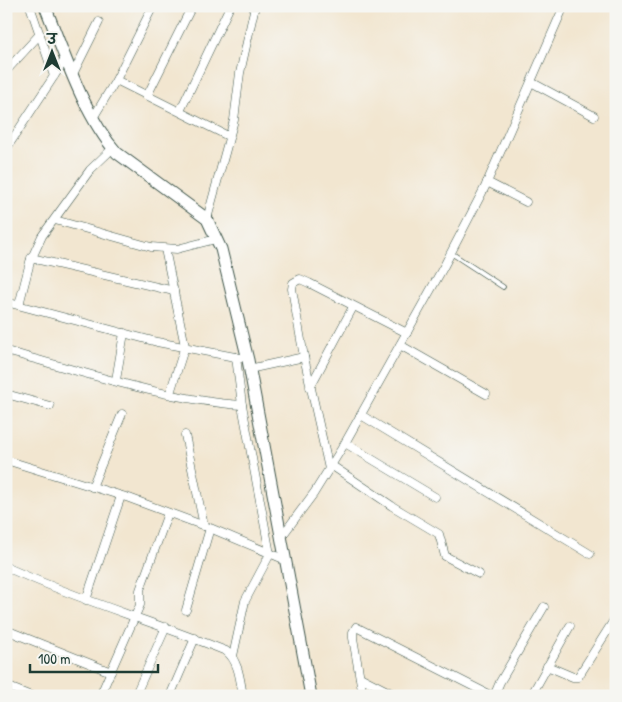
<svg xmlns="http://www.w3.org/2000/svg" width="622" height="702" viewBox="0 0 622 702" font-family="'Patrick Hand','Playpen Sans Deva',sans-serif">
<rect width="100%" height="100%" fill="#f6f6f2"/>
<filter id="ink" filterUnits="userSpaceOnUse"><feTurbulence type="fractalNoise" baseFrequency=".02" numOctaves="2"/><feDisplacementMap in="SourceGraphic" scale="10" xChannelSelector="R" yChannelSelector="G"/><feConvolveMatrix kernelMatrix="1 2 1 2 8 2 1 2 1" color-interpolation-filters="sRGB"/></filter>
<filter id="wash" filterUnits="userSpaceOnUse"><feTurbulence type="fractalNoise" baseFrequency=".0096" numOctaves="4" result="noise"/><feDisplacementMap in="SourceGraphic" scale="20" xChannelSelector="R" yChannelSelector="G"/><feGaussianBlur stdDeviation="1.12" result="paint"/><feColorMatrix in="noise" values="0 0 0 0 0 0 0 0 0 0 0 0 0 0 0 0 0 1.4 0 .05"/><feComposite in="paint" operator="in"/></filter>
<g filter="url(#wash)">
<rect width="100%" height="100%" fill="#f2e6d0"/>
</g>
<g filter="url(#ink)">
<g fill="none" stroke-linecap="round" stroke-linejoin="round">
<g stroke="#3f564b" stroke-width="5.5">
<polyline id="lane" points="451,253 503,287"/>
</g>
<g stroke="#3f564b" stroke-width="9">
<g id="street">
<polyline points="30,6 54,76"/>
<polyline points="6,71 40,34"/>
<polyline points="73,74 99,22"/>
<polyline points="116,80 228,136"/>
<polyline points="531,82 594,116"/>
<polyline points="147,96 192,6"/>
<polyline points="180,111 230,6"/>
<polyline points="93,118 116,80 153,6"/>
<polyline points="6,149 66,58"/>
<polyline points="487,182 526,202"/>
<polyline points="207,219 234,120 240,73 255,6"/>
<polyline points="55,220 151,247 177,249 216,239"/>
<polyline points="165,249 185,346 170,393"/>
<polyline points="31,258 174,291"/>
<polyline points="6,302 157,342 240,358"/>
<polyline points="19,305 30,262 42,236 90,170 113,148"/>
<polyline points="400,345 486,394"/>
<path d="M6,351C80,371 166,400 242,405"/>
<polyline points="249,369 304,357"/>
<polyline points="116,380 124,333"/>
<polyline points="310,387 353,307"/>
<polyline points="6,394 50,406"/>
<polyline points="361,415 590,554"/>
<polyline points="185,435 204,526"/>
<polyline points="345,443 435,497"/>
<polyline points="6,460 129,498 210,528 286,560"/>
<polyline points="331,465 392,506 439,534 445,556 479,574"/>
<polyline points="329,469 304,357 292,289 293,283 300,279 309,283 407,333"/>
<polyline points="92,487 122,414"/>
<polyline points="282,536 314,493 345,443 444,266 485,187 564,6"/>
<path d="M6,567C78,600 153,621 226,651C239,661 240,680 243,696"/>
<polyline points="86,600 121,496"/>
<polyline points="186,610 210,528"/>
<polyline points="6,630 111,672"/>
<polyline points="233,656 245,601 270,554 242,405 236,357"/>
<polyline points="547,666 573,677 578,677 616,617"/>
<polyline points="360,677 397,696"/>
<polyline points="6,686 31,696"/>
<polyline points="100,696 140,605 140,590 168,513"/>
<polyline points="135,696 166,627"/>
<polyline points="170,696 195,638"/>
<polyline points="363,696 353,638 353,632 356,627 492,696"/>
<polyline points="494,696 500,682 544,607"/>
<polyline points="531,696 570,626"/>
</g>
</g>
<g stroke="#3f564b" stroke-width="13">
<path id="secondary" d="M45,6C64,53 84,116 117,153L207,219L221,249L248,360L311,696"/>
</g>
<use href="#lane" stroke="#fff" stroke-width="4"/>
<use href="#street" stroke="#fff" stroke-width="8"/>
<use href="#secondary" stroke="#fff" stroke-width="11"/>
</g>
</g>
<rect width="622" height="702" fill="none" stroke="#f6f6f2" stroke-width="25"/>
<g transform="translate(52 52)" stroke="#f6f6f2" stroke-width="4" paint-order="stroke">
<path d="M0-4L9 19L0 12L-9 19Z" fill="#1f3d34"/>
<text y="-8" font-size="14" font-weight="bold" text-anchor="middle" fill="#1f3d34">उ</text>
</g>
<path d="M30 664v8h128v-8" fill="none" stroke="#1f3d34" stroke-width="2.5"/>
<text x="38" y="664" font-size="15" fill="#1f3d34" stroke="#f6f6f2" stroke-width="4" paint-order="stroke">100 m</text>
</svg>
